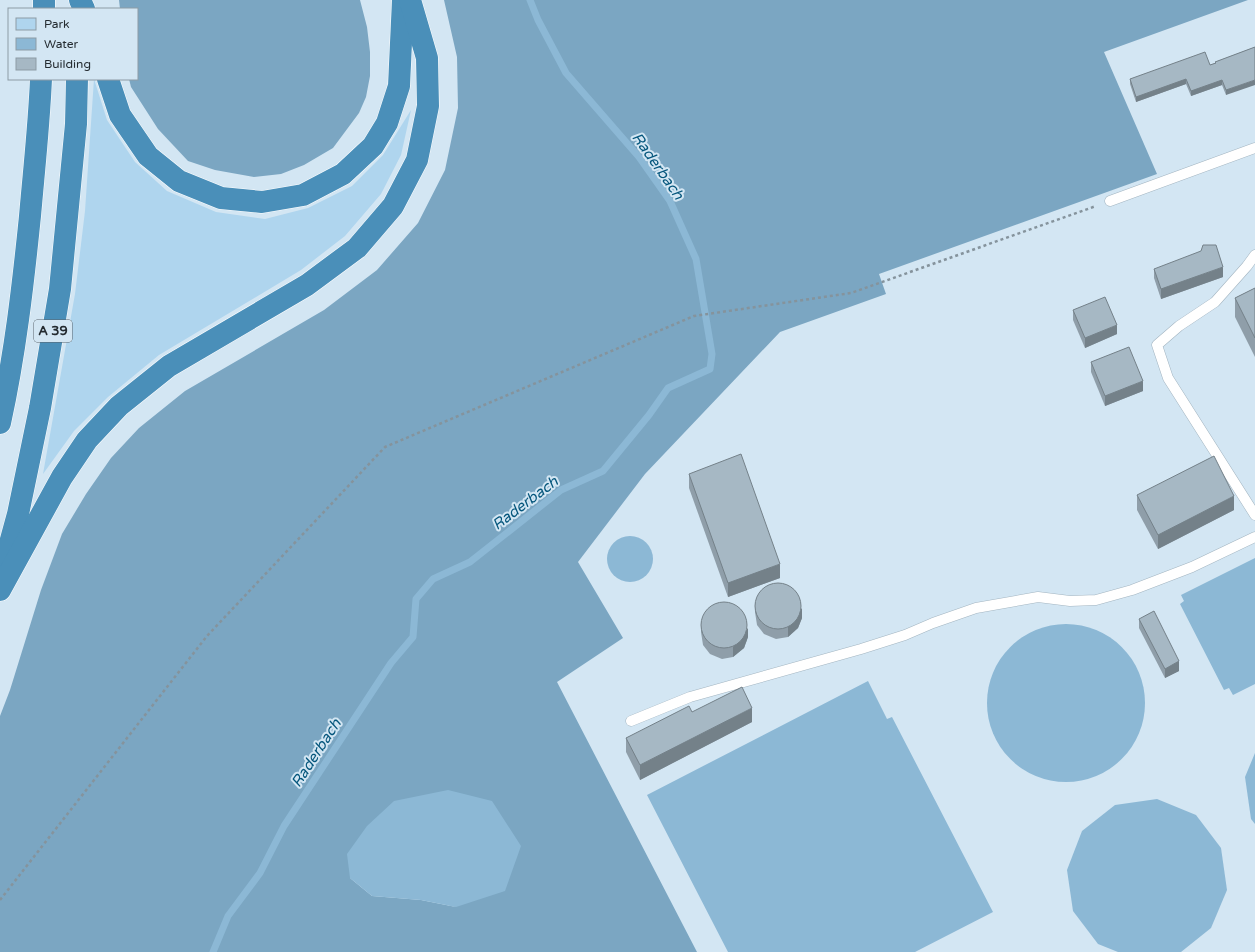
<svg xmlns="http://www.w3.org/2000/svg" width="1255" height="952" viewBox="0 0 1255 952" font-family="'Varela Round',sans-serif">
<rect width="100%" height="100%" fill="#d3e6f3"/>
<polygon fill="#afd5ee" points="94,79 107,120 135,162 167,191 216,212 265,219 308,208 352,186 383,155 411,110 401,155 381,194 345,236 301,270 159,355 108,397 74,431 43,474 75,294 85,211"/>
<g fill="#7ba6c2" fill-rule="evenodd">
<polygon points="119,0 360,0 367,27 370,52 370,76 366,97 359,113 333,148 304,165 281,174 254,177 215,170 188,161 158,129 131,87 129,79 137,79 137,9 120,9"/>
<path d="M444,0H1248L1104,52L1157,174L879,274L886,294L780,332L645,474L578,562L623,638L557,682L697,952H0V716L10,690L41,590L62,534L86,494L111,458L139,428L185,391L324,310L377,270L418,223L445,170L458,108L457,57ZM350,878L456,907L421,900L372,896Z"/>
</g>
<g fill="#8cb8d5">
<circle cx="630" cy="559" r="23"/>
<polygon points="1255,558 1255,684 1233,695 1229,688 1224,690 1180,604 1184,601 1181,595"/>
<circle cx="1066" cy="703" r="79"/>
<polygon points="868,681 887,719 892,717 993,912 915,952 728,952 647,795"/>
<polygon points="1255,753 1255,824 1251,819 1245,777"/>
<polygon points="448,790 492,801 521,846 505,891 456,907 421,900 372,896 350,878 347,854 367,826 394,801"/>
<polygon points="1157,799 1196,815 1221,848 1227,890 1211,928 1181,952 1118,952 1098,944 1073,911 1067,870 1082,831 1115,805"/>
</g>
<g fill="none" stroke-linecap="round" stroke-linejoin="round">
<polyline stroke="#8cb8d5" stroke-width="7" points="213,952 228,916 260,873 284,826 391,663 413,637 416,599 433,579 470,562 561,490 603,471 649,415 668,388 710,369 712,354 696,259 670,201 639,157 566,73 538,20 530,0"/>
<g stroke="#a3b5c1" stroke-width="11">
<g id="lane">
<polyline points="1110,201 1255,148"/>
<polyline points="1255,255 1247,266 1215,302 1179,326 1157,345 1168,378 1255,515"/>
<polyline points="631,721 690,697 861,649 905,635 933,623 976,608 1038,597 1070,601 1096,600 1132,590 1192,567 1255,537"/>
</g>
</g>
<g stroke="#fff" stroke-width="23">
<g id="highway">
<polyline points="80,0 84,9"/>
<polyline points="44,9 44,0"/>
<polyline points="108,79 120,115 148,156 179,181 221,198 262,202 303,195 343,174 373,146 387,123 399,86 403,0"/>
<path d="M0,423C15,355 23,285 30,216C34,170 39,125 41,79"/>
<polyline points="4,565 18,514 40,408 60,289 76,124 77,79"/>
<polyline points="0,590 62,477 87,440 119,406 169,366 307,285 357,248 393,206 417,160 428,106 427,58 410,0"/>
</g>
</g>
<polyline stroke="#85939c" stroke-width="2.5" stroke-dasharray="3 3" stroke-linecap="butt" points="0,900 207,636 385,447 694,316 851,293 1096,206"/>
<use href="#lane" stroke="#fff" stroke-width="10"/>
<use href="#highway" stroke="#4a8fb9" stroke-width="22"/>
</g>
<g fill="#8f9ea9">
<polygon points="1255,47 1226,95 1222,85 1191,96 1186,84 1136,102 1130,84 1130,79 1210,65 1215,63 1215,62"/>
<polygon points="1154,269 1223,277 1161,299 1154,278"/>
<polygon points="1255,288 1255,357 1235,317 1235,298"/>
<polygon points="1073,310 1117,334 1085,348 1073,320"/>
<polygon points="1091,362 1143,391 1105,406 1091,372"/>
<polygon points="689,474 780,578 728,597 689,488"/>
<polygon points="1137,495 1234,510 1158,549 1137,510"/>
<polygon points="755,603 802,618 798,628 788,637 776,639 764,634 757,625 755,612"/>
<polygon points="1139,619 1179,671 1165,678 1139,628"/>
<polygon points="701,622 748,637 744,648 733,657 722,659 710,654 703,645 701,632"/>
<polygon points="692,712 752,722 640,780 626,752 626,738"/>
</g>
<g fill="#748189">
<polygon points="1186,79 1186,84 1136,102 1136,97"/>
<polygon points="1222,80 1222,85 1191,96 1191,91"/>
<polygon points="1255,80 1255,85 1226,95 1226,90"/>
<polygon points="1223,267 1223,277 1161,299 1161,289"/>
<polygon points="1117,325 1117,334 1085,348 1085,338"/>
<polygon points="1143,381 1143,391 1105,406 1105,396"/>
<polygon points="1234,496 1234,510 1158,549 1158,535"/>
<polygon points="780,564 780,578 728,597 728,583"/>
<polygon points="802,608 802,618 798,628 788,637 788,627"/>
<polygon points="748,628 748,637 744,648 733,657 733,647"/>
<polygon points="1179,661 1179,671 1165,678 1165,669"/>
<polygon points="752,708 752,722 640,780 640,765"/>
</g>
<g fill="#a6b8c4" stroke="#748189">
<polygon points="1255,47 1255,80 1226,90 1222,80 1191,91 1186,79 1136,97 1130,79 1205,52 1210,65 1216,63 1215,62"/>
<polygon points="1203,245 1216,245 1223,267 1161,289 1154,269 1201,251"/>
<polygon points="1255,288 1255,338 1235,298"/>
<polygon points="1105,297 1117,325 1085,338 1073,310"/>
<polygon points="1129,347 1143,381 1105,396 1091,362"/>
<polygon points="741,454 780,564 728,583 689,474"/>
<polygon points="1214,456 1234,496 1158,535 1137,495"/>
<circle cx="778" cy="606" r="23"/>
<circle cx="724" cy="625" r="23"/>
<polygon points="1154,611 1179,661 1165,669 1139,619"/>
<polygon points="742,687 752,708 640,765 626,738 689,706 692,712"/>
</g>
<g text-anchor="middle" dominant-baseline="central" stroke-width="4" stroke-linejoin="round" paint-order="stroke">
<rect fill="#d3e6f3" stroke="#58636a" stroke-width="1" x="34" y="320" width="38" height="22" rx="3"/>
<g font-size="13" font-weight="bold" fill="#242b30">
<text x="53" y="331">A 39</text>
</g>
<g font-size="15" font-style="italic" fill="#05567c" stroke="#d3e6f3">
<text transform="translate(658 166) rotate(55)">Raderbach</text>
<text transform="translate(525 503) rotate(-37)">Raderbach</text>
<text transform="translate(316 753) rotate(-57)">Raderbach</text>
</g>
</g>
<rect x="8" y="8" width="130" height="72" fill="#d3e6f3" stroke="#8d9ba5"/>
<rect x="16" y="18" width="20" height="12" fill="#afd5ee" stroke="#8d9ba5"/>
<text x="44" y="28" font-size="12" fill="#242b30">Park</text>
<rect x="16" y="38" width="20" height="12" fill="#8cb8d5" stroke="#8d9ba5"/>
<text x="44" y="48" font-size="12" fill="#242b30">Water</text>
<rect x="16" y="58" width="20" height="12" fill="#a6b8c4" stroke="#8d9ba5"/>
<text x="44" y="68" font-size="12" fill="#242b30">Building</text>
</svg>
